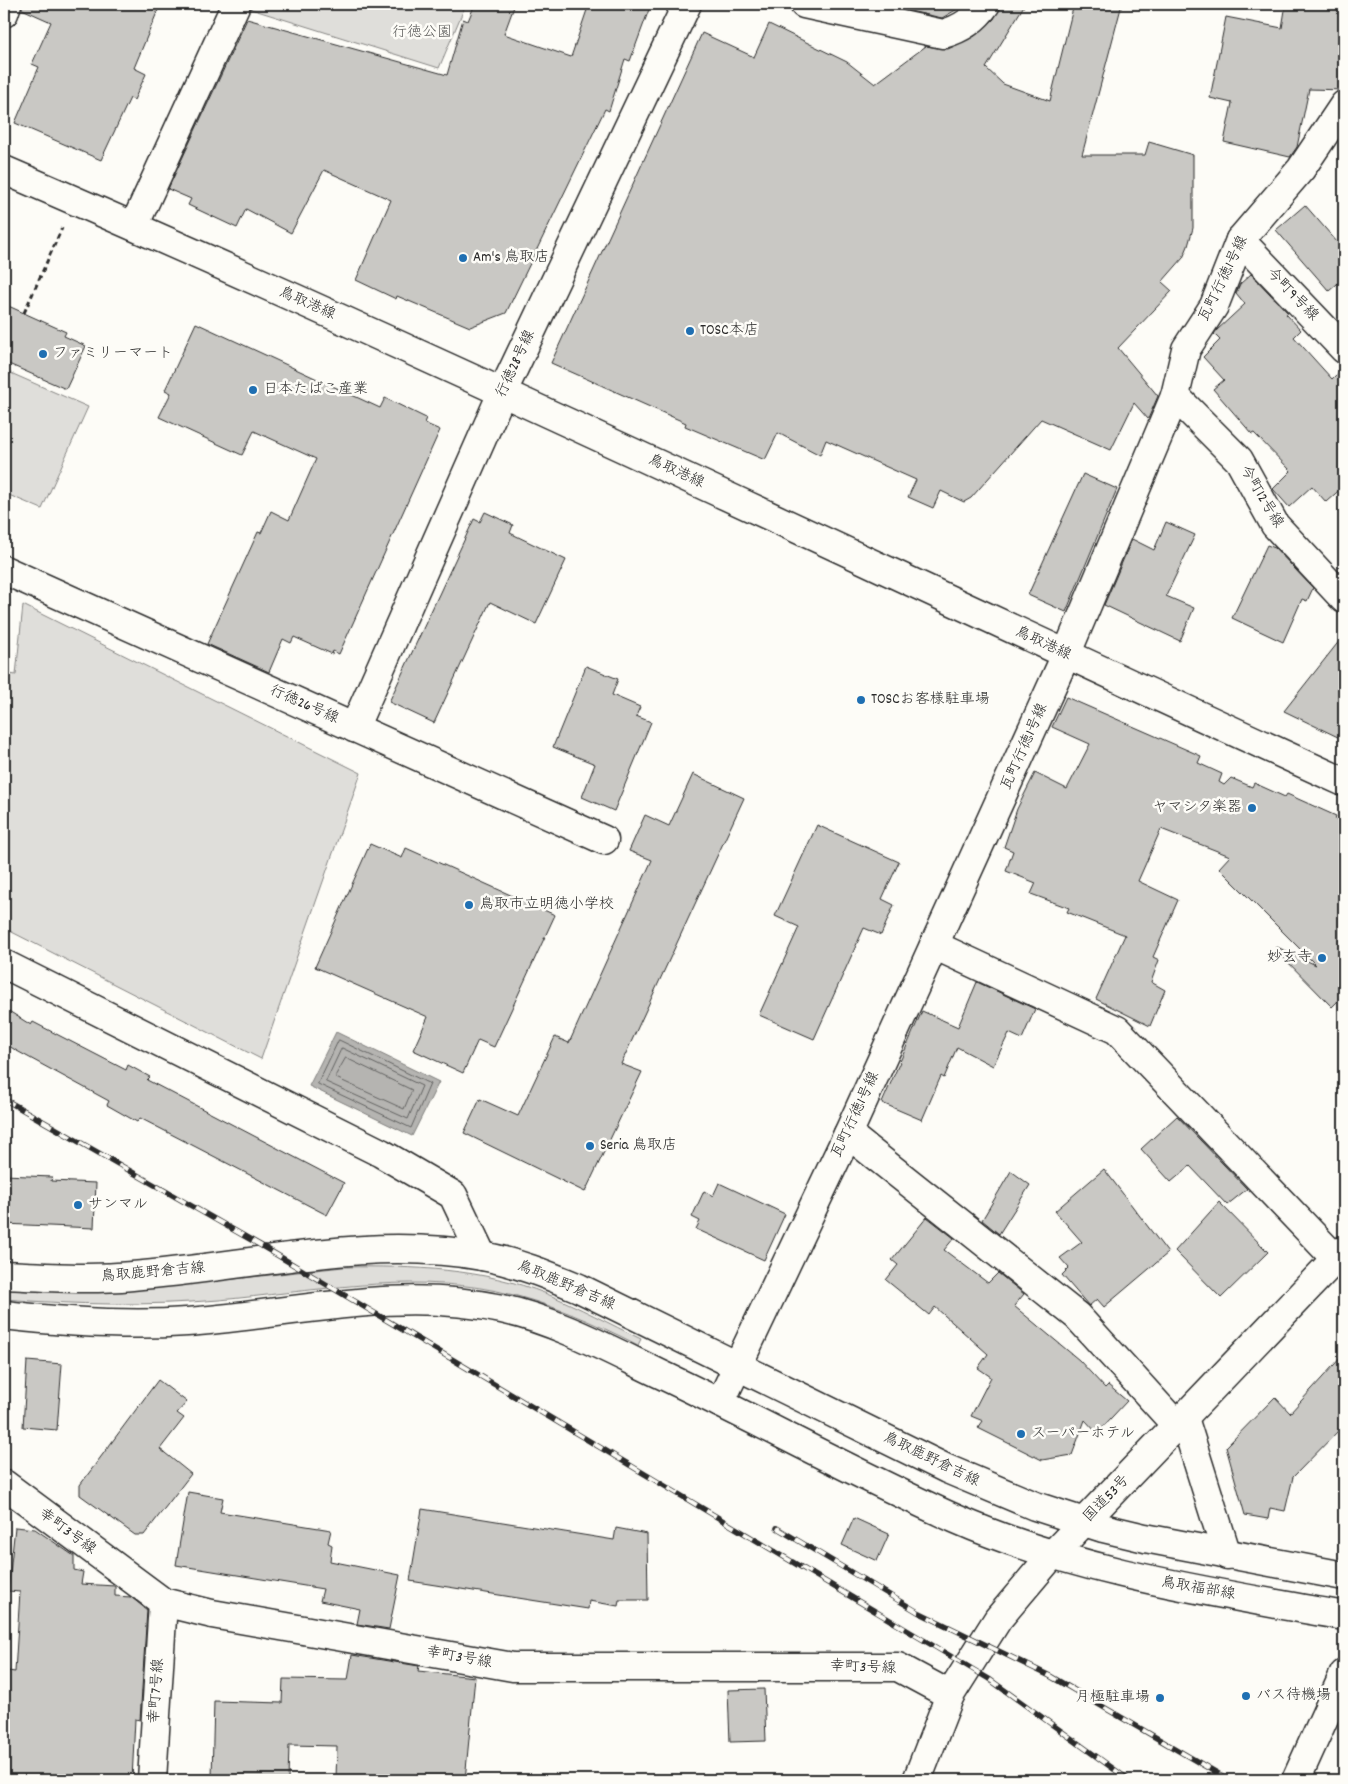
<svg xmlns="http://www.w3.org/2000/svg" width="1348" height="1784" viewBox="0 0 1348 1784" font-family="Dekko,'Klee One',sans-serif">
<rect width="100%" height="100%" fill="#fdfcf7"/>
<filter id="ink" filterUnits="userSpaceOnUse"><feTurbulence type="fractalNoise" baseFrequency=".02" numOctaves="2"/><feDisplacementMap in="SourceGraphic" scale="10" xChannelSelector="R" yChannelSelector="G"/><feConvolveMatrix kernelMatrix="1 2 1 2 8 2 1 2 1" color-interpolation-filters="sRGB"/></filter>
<g filter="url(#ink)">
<g fill="#dfdeda" stroke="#858482">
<polygon points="253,4 466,4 439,68 251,9"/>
<polygon points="4,370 88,407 42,509 4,493"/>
<polygon points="23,605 361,773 261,1059 4,928 4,673 16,675"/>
<path d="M343,1267C413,1266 482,1268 547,1294C579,1307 610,1324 641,1339L638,1345C593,1322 547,1302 497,1291C406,1272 310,1292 219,1300C147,1306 76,1305 4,1299V1290L67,1292L124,1291Z"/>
</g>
<polygon fill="#b5b4b1" stroke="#7e7d7b" points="336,1032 439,1082 412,1136 309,1086"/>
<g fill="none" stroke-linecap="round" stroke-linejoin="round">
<g stroke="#626261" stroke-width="1">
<polygon points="339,1040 430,1084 411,1128 318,1084"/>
<polygon points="342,1048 422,1086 408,1119 326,1082"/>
<polygon points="346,1058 412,1090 404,1109 336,1078 336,1075"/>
</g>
</g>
<g fill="#c9c8c4" stroke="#2b2b2b">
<polygon points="22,4 142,4 158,10 134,68 146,74 134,100 130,98 101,160 15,123 39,67 32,64 51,22 22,9"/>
<polygon points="475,4 515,4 504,34 571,57 589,4 651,4 630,61 625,59 609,111 605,109 506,313 470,327 397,296 396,299 356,280 391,200 324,170 291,233 246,209 237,228 188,205 191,199 168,189 247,19 447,75 463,19 468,21"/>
<polygon points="896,4 966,4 942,18 896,8"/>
<polygon points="1001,4 1025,4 986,68 1003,84 1050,101 1074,4 1122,4 1082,155 1145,155 1149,142 1193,155 1193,228 1188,246 1183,258 1162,282 1172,291 1118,348 1158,396 1148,419 1134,403 1111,450 1041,419 971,498 964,502 941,491 933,508 908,497 916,480 826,440 820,455 778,433 765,460 685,426 686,423 551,363 702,33 754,57 769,24 847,62 875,84 926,46 948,49 975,36 994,19"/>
<polygon points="1286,4 1344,4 1344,90 1309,89 1297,147 1290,157 1224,142 1232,103 1210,98 1226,17 1282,28"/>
<polygon points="1305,205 1344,250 1344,278 1329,291 1276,230"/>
<polygon points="1251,274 1288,313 1286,314 1301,330 1294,337 1332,379 1344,367 1344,486 1326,502 1312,486 1289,507 1273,489 1291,471 1254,433 1252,434 1213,389 1224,380 1203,357 1220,340 1214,334 1217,330 1245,304 1236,293 1240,284"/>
<polygon points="4,304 66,332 64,336 86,346 66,389 4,362"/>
<polygon points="196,323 380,408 385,398 426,418 424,423 440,430 339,654 333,651 332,654 294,637 291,643 283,639 269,672 207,644 258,532 261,533 271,511 289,520 316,459 254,431 242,455 159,417 171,393 165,390"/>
<polygon points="1083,474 1117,489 1066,612 1028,595"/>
<polygon points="485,512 513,525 510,533 566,560 536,624 490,602 434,723 389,702 474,519 480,522"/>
<polygon points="1166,522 1195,535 1166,596 1194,608 1180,641 1104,605 1132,539 1154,550"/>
<polygon points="1267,545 1275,548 1313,588 1307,601 1302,599 1283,642 1232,618"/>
<polygon points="1344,635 1344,740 1284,711"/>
<polygon points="586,666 618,679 612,695 640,707 636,716 651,722 614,811 582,797 595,764 553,747"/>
<polygon points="1066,697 1201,756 1198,763 1222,774 1219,782 1224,785 1231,778 1252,787 1254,783 1285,797 1287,794 1336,816 1335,819 1344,823 1344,995 1332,1007 1275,949 1277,947 1316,965 1219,868 1230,856 1161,829 1138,881 1178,900 1153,957 1159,960 1151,982 1165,990 1150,1026 1096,999 1125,935 1067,912 1069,908 1031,894 1036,883 1006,871 1013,851 1004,847 1017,809 1035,773 1067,789 1090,744 1052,727"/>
<polygon points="693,774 744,798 621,1064 642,1072 585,1192 464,1133 480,1099 518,1116 555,1037 569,1043 652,860 629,851 645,815 669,826"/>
<polygon points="817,825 899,862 882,899 894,905 881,935 864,928 814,1039 759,1015 799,927 775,916"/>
<polygon points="370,844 402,858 406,848 555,915 494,1047 478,1040 463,1073 413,1050 428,1017 315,967"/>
<polygon points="977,982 1035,1009 1022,1039 1009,1033 993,1066 957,1047 944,1078 941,1076 922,1120 882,1103 922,1011 958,1027"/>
<polygon points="4,1008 31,1025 33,1022 126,1070 128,1065 150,1077 147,1080 344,1183 327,1215 140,1118 137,1122 107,1105 109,1101 17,1051 4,1043"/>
<polygon points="1177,1116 1247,1189 1227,1205 1190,1166 1171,1182 1141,1149"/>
<polygon points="1104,1169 1168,1253 1104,1307 1097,1299 1089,1306 1062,1275 1069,1268 1060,1258 1082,1242 1055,1211"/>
<polygon points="1011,1171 1030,1185 999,1234 982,1220"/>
<polygon points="4,1175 52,1177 51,1181 96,1183 94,1228 4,1224"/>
<polygon points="719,1183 785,1214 764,1260 696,1229 700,1221 692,1217 704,1191 713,1196"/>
<polygon points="1219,1202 1268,1252 1221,1298 1175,1251"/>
<polygon points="927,1217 954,1238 944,1250 988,1283 998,1273 1024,1294 1014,1306 1079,1360 1105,1388 1108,1385 1127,1401 1097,1433 1085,1420 1072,1455 1042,1460 978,1428 983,1421 971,1416 991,1377 978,1368 988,1354 935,1307 929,1315 886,1280 898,1265 892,1260"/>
<polygon points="1344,1354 1344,1425 1293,1477 1285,1511 1270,1508 1268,1519 1245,1515 1226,1447 1275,1397 1290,1413"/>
<polygon points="27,1361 62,1364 57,1430 23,1427"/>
<polygon points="158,1380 187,1402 177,1413 184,1418 160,1449 191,1474 144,1535 135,1535 80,1495 80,1485"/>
<polygon points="188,1492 223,1498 220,1512 331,1530 328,1543 332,1545 330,1561 400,1575 389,1629 357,1624 360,1609 320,1601 323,1589 176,1565"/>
<polygon points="422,1509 614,1540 616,1528 647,1534 648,1600 619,1600 618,1606 589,1601 588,1609 410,1581"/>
<polygon points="854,1518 889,1534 877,1561 842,1545"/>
<polygon points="15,1527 35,1529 74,1556 74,1570 83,1572 81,1584 115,1586 115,1596 131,1597 147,1610 140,1720 135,1719 132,1780 4,1780 4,1706 8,1671 15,1672 20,1592 8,1591"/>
<polygon points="352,1655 419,1666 418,1671 475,1677 465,1780 336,1778 337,1746 289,1745 288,1780 212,1778 214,1701 282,1703 283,1679 348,1680"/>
<polygon points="764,1689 766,1741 730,1742 728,1690"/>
</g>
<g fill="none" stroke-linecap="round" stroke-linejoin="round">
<g stroke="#2b2b2b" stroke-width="31">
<g id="street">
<path d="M804,4L943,34C961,29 975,20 986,4"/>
<polyline points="4,13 7,4"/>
<polyline points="134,226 236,4"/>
<polyline points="1240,240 1344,349"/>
<polyline points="1175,396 1239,460 1275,525 1344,599"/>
<polyline points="4,570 604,840"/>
<polyline points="354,728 503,391 687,4"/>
<polyline points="934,945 1117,1030 1336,1259"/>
<polyline points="4,964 381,1153 453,1195 482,1256"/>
<polyline points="848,1134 1077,1316 1177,1426"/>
<polyline points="720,1403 848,1134 1066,655 1175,396 1186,349 1214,306 1240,240 1301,169 1344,105"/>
<polyline points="4,1484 163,1602 212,1614 513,1667 898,1667 950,1695"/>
<polyline points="152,1780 163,1602"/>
<polyline points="1296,1780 1344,1674"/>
</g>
</g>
<g stroke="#2b2b2b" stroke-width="31">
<g id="primary">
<path d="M4,170C455,364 897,578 1344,782"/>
<path d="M4,1275C47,1277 89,1280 132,1276C248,1267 366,1235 482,1256C516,1262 548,1275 579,1288L947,1469L1035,1506L1103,1528L1145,1538L1344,1576"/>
<path d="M4,1315C64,1322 126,1326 187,1322C292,1314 397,1286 502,1309C557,1321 608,1349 658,1373C758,1420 855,1474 956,1519C1079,1573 1212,1592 1344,1616"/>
<polyline points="1184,1418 1227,1555"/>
</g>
</g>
<g stroke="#2b2b2b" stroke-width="31">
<polyline id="highway" points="917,1780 950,1695 998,1619 1052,1555 1344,1250"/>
</g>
<polyline stroke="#2b2b2b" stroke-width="3" stroke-dasharray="5 4" stroke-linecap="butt" points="24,313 62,228"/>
<use href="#street" stroke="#fdfcf7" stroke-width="28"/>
<use href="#primary" stroke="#fdfcf7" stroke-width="28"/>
<use href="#highway" stroke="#fdfcf7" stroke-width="28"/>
<g stroke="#2b2b2b" stroke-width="5.5">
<g id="rail">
<polyline points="4,1099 267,1249 989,1679 1129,1780"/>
<polyline points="777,1528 918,1612 1050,1676 1229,1780"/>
</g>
</g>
<use href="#rail" stroke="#fdfcf7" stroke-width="4" stroke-dasharray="11" stroke-linecap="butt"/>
</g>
</g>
<g fill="#1f6fb2" stroke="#fdfcf7" stroke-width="2">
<circle cx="463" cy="258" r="5"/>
<circle cx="690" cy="331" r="5"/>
<circle cx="43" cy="354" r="5"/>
<circle cx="253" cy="390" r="5"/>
<circle cx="861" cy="700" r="5"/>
<circle cx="1252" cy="808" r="5"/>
<circle cx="469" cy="905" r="5"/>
<circle cx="1322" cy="958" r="5"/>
<circle cx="590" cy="1146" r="5"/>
<circle cx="78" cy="1205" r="5"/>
<circle cx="1021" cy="1434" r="5"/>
<circle cx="1246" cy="1696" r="5"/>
<circle cx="1160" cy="1698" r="5"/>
</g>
<g text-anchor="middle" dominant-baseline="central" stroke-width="5" stroke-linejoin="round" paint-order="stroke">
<g font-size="15" fill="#585857" stroke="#fdfcf7">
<text x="422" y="33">行徳公園</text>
</g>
<g font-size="15" fill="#2b2b2b" stroke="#fdfcf7" text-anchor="start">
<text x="473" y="258">Am's 鳥取店</text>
<text x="700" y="331">TOSC本店</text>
<text x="53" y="354">ファミリーマート</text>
<text x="263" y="390">日本たばこ産業</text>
<text x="871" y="700">TOSCお客様駐車場</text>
<text x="1242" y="808" text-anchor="end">ヤマシタ楽器</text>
<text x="479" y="905">鳥取市立明徳小学校</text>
<text x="1312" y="958" text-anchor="end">妙玄寺</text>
<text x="600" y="1146">Seria 鳥取店</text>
<text x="88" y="1205">サンマル</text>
<text x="1031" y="1434">スーパーホテル</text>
<text x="1256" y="1696">バス待機場</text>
<text x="1150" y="1698" text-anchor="end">月極駐車場</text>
</g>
<g font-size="15" fill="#2b2b2b" stroke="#fdfcf7">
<text transform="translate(1224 279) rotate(-64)">瓦町行徳1号線</text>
<text transform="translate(1292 295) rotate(46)">今町9号線</text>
<text transform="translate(307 304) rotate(24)">鳥取港線</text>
<text transform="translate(516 364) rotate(-65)">行徳28号線</text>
<text transform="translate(676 472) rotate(25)">鳥取港線</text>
<text transform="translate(1261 497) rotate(59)">今町12号線</text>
<text transform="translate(1043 644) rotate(25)">鳥取港線</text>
<text transform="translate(304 705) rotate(24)">行徳26号線</text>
<text transform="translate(1025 747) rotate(-66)">瓦町行徳1号線</text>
<text transform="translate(856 1115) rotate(-65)">瓦町行徳1号線</text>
<text transform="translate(153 1273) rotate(-5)">鳥取鹿野倉吉線</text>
<text transform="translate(566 1286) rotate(23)">鳥取鹿野倉吉線</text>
<text transform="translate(931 1460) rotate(26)">鳥取鹿野倉吉線</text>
<text transform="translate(1107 1499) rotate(-46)">国道53号</text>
<text transform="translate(67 1532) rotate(36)">幸町3号線</text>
<text transform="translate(1198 1589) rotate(10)">鳥取福部線</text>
<text transform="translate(459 1658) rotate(10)">幸町3号線</text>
<text transform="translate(863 1668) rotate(2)">幸町3号線</text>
<text transform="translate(157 1691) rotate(-86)">幸町7号線</text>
</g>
</g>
<rect width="1348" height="1784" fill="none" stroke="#fdfcf7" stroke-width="20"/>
<rect x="10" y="10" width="1328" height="1764" fill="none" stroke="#2b2b2b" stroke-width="2" filter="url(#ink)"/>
</svg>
